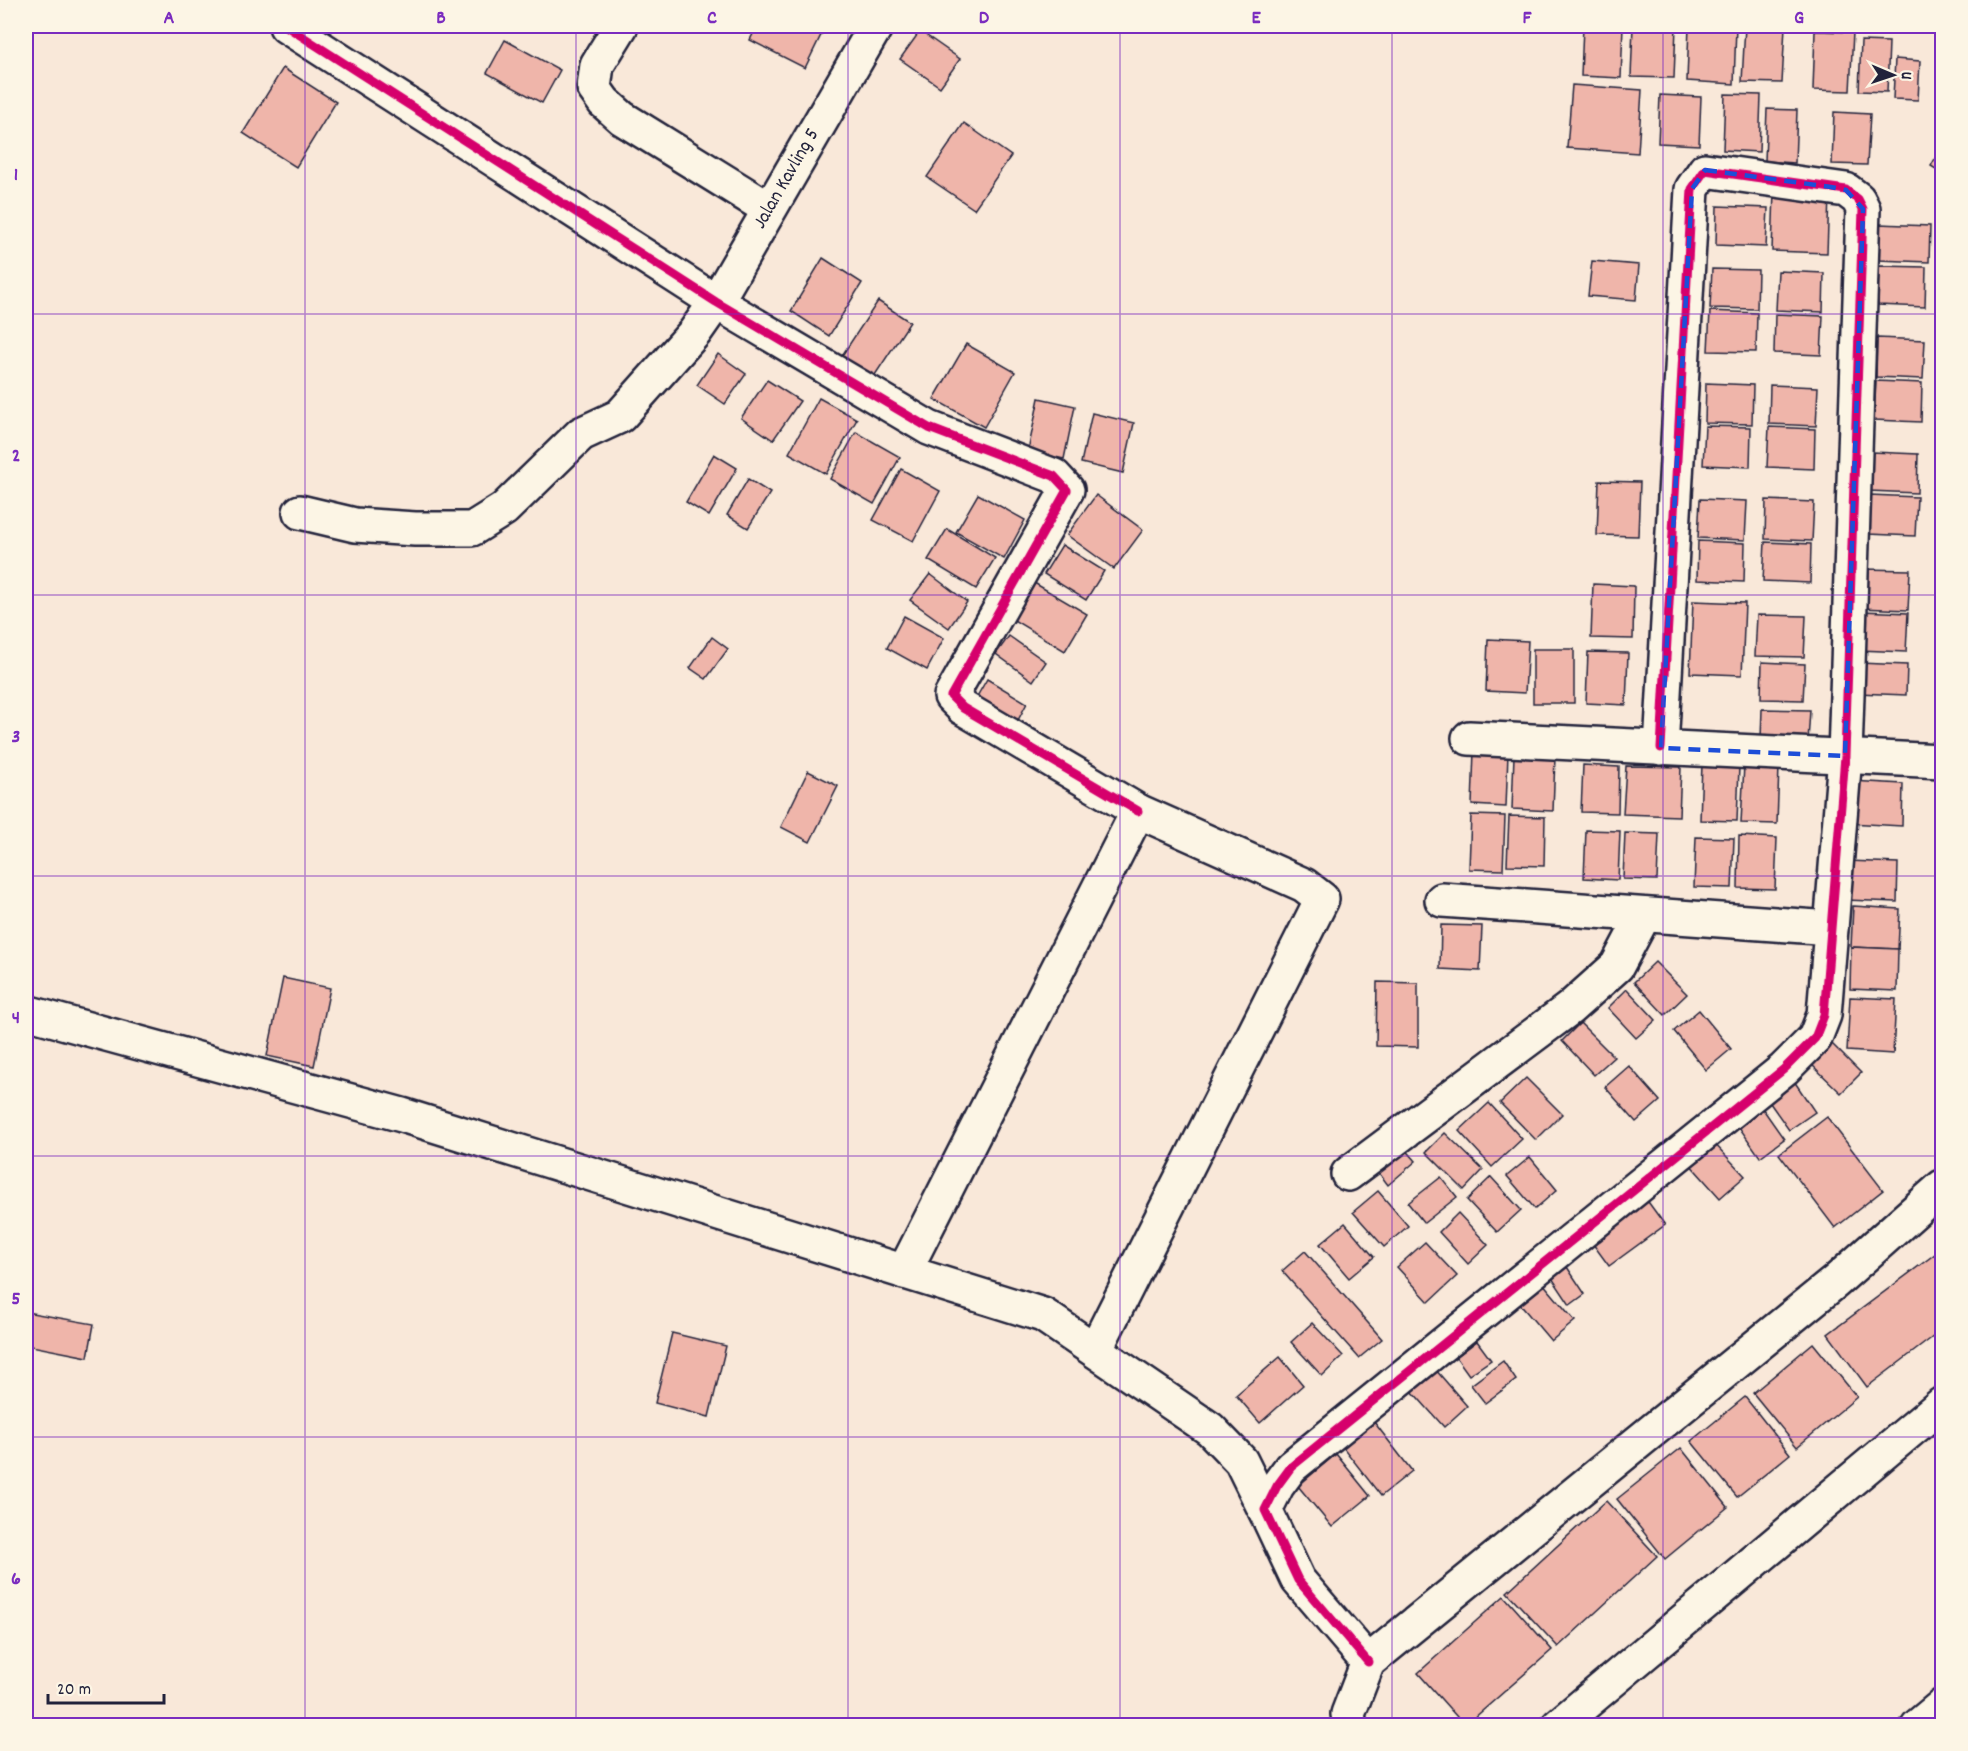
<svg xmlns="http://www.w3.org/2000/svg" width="1968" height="1751" viewBox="0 0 1968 1751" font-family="Dekko,sans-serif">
<rect width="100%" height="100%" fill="#f9e8d9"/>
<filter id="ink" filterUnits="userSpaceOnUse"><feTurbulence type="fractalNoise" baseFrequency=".0167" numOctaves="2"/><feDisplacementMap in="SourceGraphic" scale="12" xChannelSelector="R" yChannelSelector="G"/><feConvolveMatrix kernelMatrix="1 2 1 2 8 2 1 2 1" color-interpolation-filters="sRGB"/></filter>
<g filter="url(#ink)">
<g fill="#efb5aa" stroke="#22223b" stroke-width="1.5">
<polygon points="757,26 807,26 822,33 805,68 750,40"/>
<polygon points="1583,26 1623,26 1621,78 1581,76"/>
<polygon points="1633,26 1676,26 1674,78 1631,77"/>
<polygon points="1689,26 1736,26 1734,84 1687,81"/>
<polygon points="1745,26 1785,26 1782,83 1742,82"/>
<polygon points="920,31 960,59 940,87 900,59"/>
<polygon points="1815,31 1853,32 1850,91 1813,90"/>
<polygon points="505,40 560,70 542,103 487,73"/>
<polygon points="1861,41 1889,42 1887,92 1859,91"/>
<polygon points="1895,59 1920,61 1918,100 1893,99"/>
<polygon points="283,68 336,102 296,167 243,133"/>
<polygon points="1572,85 1642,90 1638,153 1567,148"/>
<polygon points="1725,94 1761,95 1759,152 1723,150"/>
<polygon points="1660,95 1701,97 1699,145 1658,143"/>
<polygon points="1767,109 1797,110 1795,163 1765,161"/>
<polygon points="1834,112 1870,114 1867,165 1832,164"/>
<polygon points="964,123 1011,156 974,209 927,177"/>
<polygon points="1942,146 1942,173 1931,166"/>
<polygon points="1774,192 1829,195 1827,253 1772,251"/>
<polygon points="1717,206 1768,208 1766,247 1716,245"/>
<polygon points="1879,224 1930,226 1929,262 1878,260"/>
<polygon points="823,258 862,283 829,336 791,311"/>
<polygon points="1592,261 1639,265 1636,300 1588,296"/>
<polygon points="1879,266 1926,267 1925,307 1878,305"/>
<polygon points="1712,269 1758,270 1757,309 1710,308"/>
<polygon points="1778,271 1824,273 1823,312 1776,310"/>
<polygon points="878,301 910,322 871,381 839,360"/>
<polygon points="1710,311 1757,313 1756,352 1708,351"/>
<polygon points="1775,314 1823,316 1821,355 1774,353"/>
<polygon points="1877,338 1925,340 1923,379 1876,377"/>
<polygon points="966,344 1015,372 984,427 934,399"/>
<polygon points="718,354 746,374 725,404 697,385"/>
<polygon points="767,380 800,401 773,440 741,418"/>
<polygon points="1876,381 1922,383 1921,422 1874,420"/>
<polygon points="1706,383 1753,385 1752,424 1705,423"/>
<polygon points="1770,385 1818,387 1816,426 1769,424"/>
<polygon points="819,398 857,419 826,474 789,453"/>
<polygon points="1039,398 1075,406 1064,459 1028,451"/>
<polygon points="1092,413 1134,423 1123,473 1081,463"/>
<polygon points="1705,426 1751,427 1750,467 1703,465"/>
<polygon points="1769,427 1815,429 1814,469 1767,467"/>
<polygon points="856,432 900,457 874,504 830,479"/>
<polygon points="1872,452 1918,454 1917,493 1869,491"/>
<polygon points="714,454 737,468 709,516 686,502"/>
<polygon points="901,469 940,491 913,541 873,520"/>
<polygon points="748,479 770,493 748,528 727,515"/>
<polygon points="1599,481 1640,482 1638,536 1597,535"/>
<polygon points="978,494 1025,520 1004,559 956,532"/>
<polygon points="1096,495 1143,530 1114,569 1067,535"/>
<polygon points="1869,495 1917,497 1915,536 1868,534"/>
<polygon points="1700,499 1747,501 1745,540 1698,538"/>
<polygon points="1766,500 1814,502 1812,541 1765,539"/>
<polygon points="947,529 995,558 976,589 928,560"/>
<polygon points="1698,541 1745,543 1744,582 1697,580"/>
<polygon points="1765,542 1811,544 1810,583 1763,581"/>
<polygon points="1062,545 1104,571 1086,600 1044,574"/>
<polygon points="1862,569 1910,570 1908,610 1861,608"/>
<polygon points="930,574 967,602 949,628 910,600"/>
<polygon points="1024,577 1087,614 1065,651 1002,613"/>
<polygon points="1593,584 1634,586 1633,639 1591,638"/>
<polygon points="1693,601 1745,603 1742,675 1690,673"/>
<polygon points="1861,611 1908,613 1906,652 1859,650"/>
<polygon points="1757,615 1806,616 1804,657 1755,656"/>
<polygon points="904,616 944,638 927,670 887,648"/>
<polygon points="1009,636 1046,662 1033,681 996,654"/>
<polygon points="712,637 728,649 706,679 690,668"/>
<polygon points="1488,639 1528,641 1525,693 1486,691"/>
<rect x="1533" y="649" width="41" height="54"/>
<polygon points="1588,652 1628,653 1626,705 1586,703"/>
<polygon points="1762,662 1805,664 1803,700 1761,699"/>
<polygon points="1858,663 1907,665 1906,695 1857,693"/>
<polygon points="987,679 1027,703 1016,724 975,700"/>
<polygon points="1762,709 1810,710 1808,741 1761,739"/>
<polygon points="1474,751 1508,753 1506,807 1472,805"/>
<polygon points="1514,756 1555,757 1553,811 1512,809"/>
<polygon points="1702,764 1739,766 1737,821 1700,820"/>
<polygon points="1583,765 1619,767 1618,813 1581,812"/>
<polygon points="1744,765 1779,766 1777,824 1741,823"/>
<polygon points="1626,766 1681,767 1679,816 1623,814"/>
<polygon points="808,771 838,786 810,842 781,827"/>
<polygon points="1851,781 1903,784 1902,826 1849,823"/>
<polygon points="1471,815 1505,816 1503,870 1469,869"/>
<polygon points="1509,816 1545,817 1544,866 1507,865"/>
<polygon points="1586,830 1620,831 1618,880 1584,878"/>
<polygon points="1625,833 1659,834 1657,880 1623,879"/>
<polygon points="1739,836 1777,838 1775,889 1738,888"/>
<polygon points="1696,837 1734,838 1732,888 1694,887"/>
<polygon points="1848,861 1898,863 1897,902 1846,900"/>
<polygon points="1853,906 1900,909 1898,949 1851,947"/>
<polygon points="1441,925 1482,926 1480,971 1440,969"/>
<polygon points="1851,947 1898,949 1897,991 1850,989"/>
<polygon points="1655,962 1687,994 1665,1015 1634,982"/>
<polygon points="283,978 330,988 314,1066 267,1056"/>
<polygon points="1377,982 1418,983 1418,1047 1376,1046"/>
<polygon points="1627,989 1656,1020 1636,1038 1608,1008"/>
<polygon points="1850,997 1896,999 1893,1054 1847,1051"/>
<polygon points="1699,1010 1731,1049 1706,1070 1674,1031"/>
<polygon points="1580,1023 1614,1057 1594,1075 1562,1041"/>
<polygon points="1831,1043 1861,1073 1841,1093 1811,1064"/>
<polygon points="1629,1066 1660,1101 1636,1122 1605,1087"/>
<polygon points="1526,1078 1562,1114 1536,1140 1500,1103"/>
<polygon points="1792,1078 1815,1112 1789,1130 1765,1096"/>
<polygon points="1758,1102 1784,1139 1760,1157 1734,1120"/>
<polygon points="1489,1103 1522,1139 1492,1167 1459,1131"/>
<polygon points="1827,1117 1883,1190 1835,1228 1779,1154"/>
<polygon points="1445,1133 1483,1170 1464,1190 1426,1152"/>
<polygon points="1712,1141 1745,1176 1720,1198 1688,1162"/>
<polygon points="1403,1146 1416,1161 1388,1185 1376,1169"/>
<polygon points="1530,1157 1557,1190 1535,1209 1507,1176"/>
<polygon points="1441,1177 1457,1197 1424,1223 1408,1203"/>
<polygon points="1491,1177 1521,1210 1497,1232 1467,1200"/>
<polygon points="1378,1191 1408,1226 1384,1247 1353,1212"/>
<polygon points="1646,1199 1665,1225 1609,1266 1590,1240"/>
<polygon points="1458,1213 1488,1245 1468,1264 1439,1232"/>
<polygon points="1345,1223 1374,1257 1349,1278 1320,1244"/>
<polygon points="1425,1242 1457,1276 1429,1302 1397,1267"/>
<polygon points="1305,1251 1382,1339 1359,1358 1282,1271"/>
<polygon points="1939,1251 1942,1255 1942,1330 1867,1387 1828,1334"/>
<polygon points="1567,1267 1585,1294 1570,1305 1552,1278"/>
<polygon points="1542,1282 1575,1321 1551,1341 1518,1302"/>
<polygon points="26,1312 94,1324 88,1357 26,1345"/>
<polygon points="1312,1323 1343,1356 1322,1376 1291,1342"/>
<polygon points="672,1333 726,1346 709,1417 655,1403"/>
<polygon points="1477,1341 1491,1360 1469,1375 1456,1357"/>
<polygon points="1813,1343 1857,1397 1797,1447 1753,1393"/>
<polygon points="1280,1357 1303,1385 1260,1423 1236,1395"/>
<polygon points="1503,1361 1516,1380 1485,1403 1471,1385"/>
<polygon points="1435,1369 1467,1406 1444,1427 1411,1390"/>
<polygon points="1745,1397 1790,1454 1737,1497 1691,1441"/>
<polygon points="1374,1422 1412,1471 1381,1496 1342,1446"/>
<polygon points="1681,1448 1728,1507 1665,1559 1617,1499"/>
<polygon points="1336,1454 1370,1496 1332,1527 1298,1486"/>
<polygon points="1606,1501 1657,1556 1558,1647 1507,1592"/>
<polygon points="1504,1596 1552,1650 1465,1726 1418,1673"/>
</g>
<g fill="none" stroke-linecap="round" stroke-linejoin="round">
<g stroke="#22223b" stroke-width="38">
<g id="minor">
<polyline points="286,26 716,302 929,428 1054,476 1067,490 951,696 963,708 1138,811"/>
<polyline points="621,26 597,65 594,88 604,102 622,118 769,209"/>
<polyline points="300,512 355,525 415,529 472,529 504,509 581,434 620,416 695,332 716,302 876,26"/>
<polyline points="1469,738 1942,761"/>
<polyline points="1442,900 1831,928"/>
<polyline points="26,1012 402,1115 1043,1315 1210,1429 1241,1461 1265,1510"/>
<polyline points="1348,1174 1570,1008 1617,966 1644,915"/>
<polyline points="904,1272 1138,811 1304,885 1322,899 1095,1350"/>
<polyline points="1350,1726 1348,1714 1368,1662 1298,1580 1265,1510 1277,1486 1291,1467 1784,1069 1815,1038 1824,1015 1845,756 1863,209 1858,199 1846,190 1705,170 1692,189 1661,748"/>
<polyline points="1558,1726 1942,1404"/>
<polyline points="1918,1726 1942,1706"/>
</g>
</g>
<g stroke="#22223b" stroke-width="38">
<polyline id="tertiary" points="1368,1662 1835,1282 1942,1187"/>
</g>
<use href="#minor" stroke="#fcf5e5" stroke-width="33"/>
<use href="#tertiary" stroke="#fcf5e5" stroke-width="33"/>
<g stroke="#fcf5e5" stroke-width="13">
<g id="cycleway">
<polyline points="286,26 716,302 929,428 1054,476 1067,490 951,696 963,708 1138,811"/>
<polyline points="1368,1662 1298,1580 1265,1510 1277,1486 1291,1467 1784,1069 1815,1038 1824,1015 1845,756 1863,209 1858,199 1846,190 1705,170 1692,189 1661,748"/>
</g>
</g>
<use href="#cycleway" stroke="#d6006c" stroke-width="9"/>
</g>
</g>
<path fill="none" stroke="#1d4ed8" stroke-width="4.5" stroke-dasharray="12 8" stroke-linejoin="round" d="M1705,170L1831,187L1846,190L1863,209L1845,756L1661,748L1692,189Z"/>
<path fill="none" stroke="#7b2cbf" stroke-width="1.5" stroke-opacity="0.55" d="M305,26V1726M576,26V1726M848,26V1726M1120,26V1726M1392,26V1726M1663,26V1726M26,314H1942M26,595H1942M26,876H1942M26,1156H1942M26,1437H1942"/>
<g text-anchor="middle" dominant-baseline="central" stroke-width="5" stroke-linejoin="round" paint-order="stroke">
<g font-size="20" fill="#22223b" stroke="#fcf5e5">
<text transform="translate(787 179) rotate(-60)">Jalan Kavling 5</text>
</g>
</g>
<rect width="1968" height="1751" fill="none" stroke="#fcf5e5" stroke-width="66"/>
<g transform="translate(1893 75) rotate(92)" stroke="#fcf5e5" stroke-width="4.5" paint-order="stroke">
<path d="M0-4.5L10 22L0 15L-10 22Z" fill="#22223b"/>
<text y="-9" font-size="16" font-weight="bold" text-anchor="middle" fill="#22223b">U</text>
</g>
<path d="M48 1694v9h116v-9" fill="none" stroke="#22223b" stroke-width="3"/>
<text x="57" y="1694" font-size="18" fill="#22223b" stroke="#fcf5e5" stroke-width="4.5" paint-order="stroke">20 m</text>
<rect x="33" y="33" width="1902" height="1685" fill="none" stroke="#7b2cbf" stroke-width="2"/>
<g font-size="20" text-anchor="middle" font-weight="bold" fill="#7b2cbf">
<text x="169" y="23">A</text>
<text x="441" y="23">B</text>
<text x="712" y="23">C</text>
<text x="984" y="23">D</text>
<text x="1256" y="23">E</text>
<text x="1527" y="23">F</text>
<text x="1799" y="23">G</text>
<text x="16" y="180">1</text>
<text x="16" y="461">2</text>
<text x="16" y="742">3</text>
<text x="16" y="1023">4</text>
<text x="16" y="1304">5</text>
<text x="16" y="1584">6</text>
</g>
</svg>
